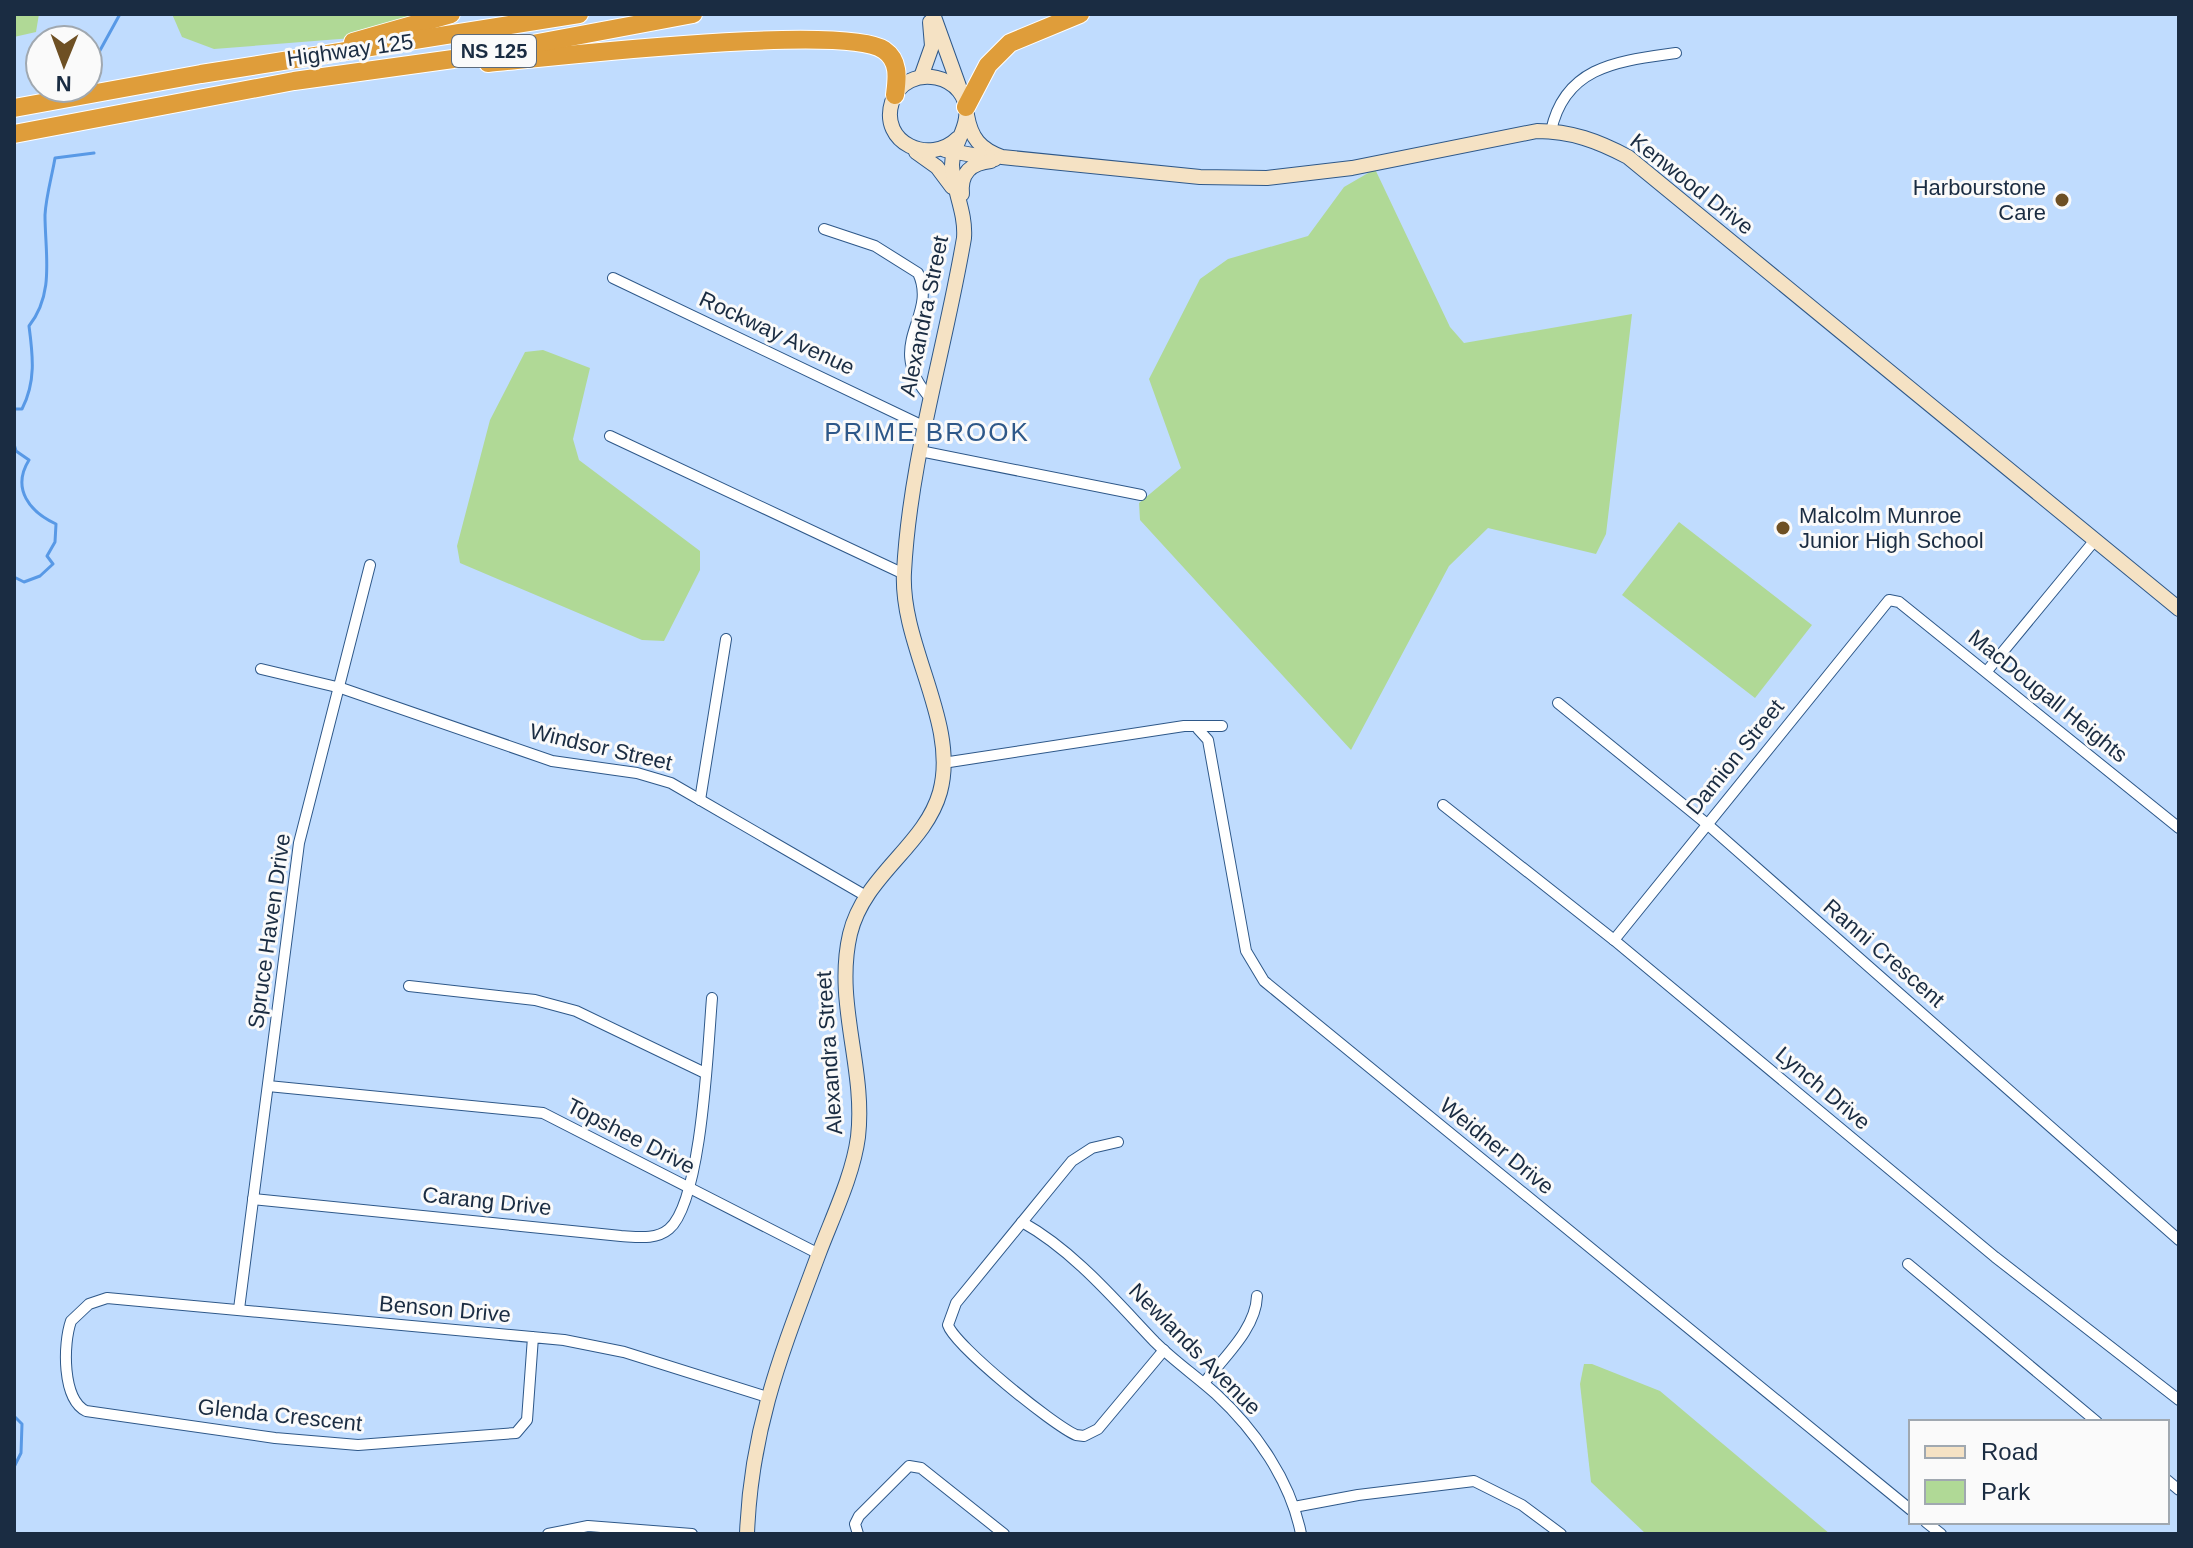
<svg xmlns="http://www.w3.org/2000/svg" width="2193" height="1548" viewBox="0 0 2193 1548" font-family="Helvetica,sans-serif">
<rect width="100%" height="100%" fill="#c0dcfe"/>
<g fill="#b0d996">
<polygon points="14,14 39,14 36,32 14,37"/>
<polygon points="172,14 425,14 403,34 214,49 182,37"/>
<polygon points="1375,169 1450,327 1464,343 1632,314 1606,534 1596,554 1488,528 1449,566 1351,750 1140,520 1139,503 1181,468 1149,379 1200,279 1228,259 1308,236 1344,187"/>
<polygon points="543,350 590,368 573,439 579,460 700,551 700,570 664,641 642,640 460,563 457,546 490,420 525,352"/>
<polygon points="1679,522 1812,625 1755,698 1622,595"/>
<polygon points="1584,1364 1592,1364 1660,1391 1830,1534 1646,1534 1591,1482 1580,1384"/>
</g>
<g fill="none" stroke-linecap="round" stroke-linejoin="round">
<g stroke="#5899e6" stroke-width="3">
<polyline points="100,62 98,54 120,14"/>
<path d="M14,409H22C36,382 33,356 29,326C55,293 45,254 45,215C46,196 52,176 55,158L94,153"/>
<path d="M14,444L16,451L29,460C11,489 30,512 56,524L55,542L47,556L53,564L40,576L24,582L14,577"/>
<polyline points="14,1416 22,1424 21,1453 14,1467"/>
</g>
<g stroke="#2e5889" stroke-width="12">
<g id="street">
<path d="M1551,131C1565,65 1620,61 1676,53"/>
<path d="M824,229L875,246L918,273C939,318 881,344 931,399"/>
<polyline points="613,278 923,426"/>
<polyline points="610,436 904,574"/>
<polyline points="920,451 1141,495"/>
<polyline points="261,669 341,688 552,761 637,773 671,783 866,896"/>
<polyline points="1987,671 2095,540"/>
<polyline points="1558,703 1707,824 2179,1240"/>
<polyline points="1198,729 1208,740 1246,951 1264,981 1911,1510"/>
<polyline points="943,763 1184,726 1222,726"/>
<polyline points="700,800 726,639"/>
<polyline points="1443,805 1614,940 1995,1257 2179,1400"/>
<polyline points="1614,940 1889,600 1899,602 2179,828"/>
<polyline points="409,986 535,1000 576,1011 705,1073"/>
<polyline points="268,1086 543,1113 819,1254"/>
<path d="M1118,1142L1092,1148L1072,1161L956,1303L948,1325C955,1346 1053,1425 1076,1435L1084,1436L1098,1429L1164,1350"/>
<path d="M253,1199L621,1236C638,1237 656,1240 669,1229C702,1201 708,1045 712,998"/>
<path d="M1022,1222C1074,1251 1115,1300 1155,1342C1174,1361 1196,1376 1216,1394C1255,1430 1291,1481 1301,1534"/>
<polyline points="1908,1264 2097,1422"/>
<polyline points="239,1309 299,843 370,565"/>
<path d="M533,1337L527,1420L516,1433L358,1445L275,1438L86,1411C62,1399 63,1344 71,1321L89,1304L107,1298L564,1340L624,1352L767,1397"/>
<path d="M1204,1383C1223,1358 1256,1329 1257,1296"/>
<polyline points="2167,1480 2179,1490"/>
<polyline points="1294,1507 1358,1495 1474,1481 1522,1505 1561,1534"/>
<polyline points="1926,1522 1941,1534"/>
<polyline points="548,1534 588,1526 692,1534"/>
<polyline points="858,1534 855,1524 859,1516 909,1466 921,1468 1004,1534"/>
</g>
</g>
<g stroke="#2e5889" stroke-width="16">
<g id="secondary">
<polyline points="933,14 960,89"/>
<polyline points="921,77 932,46 930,22"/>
<path d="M967,115C971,138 980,149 1002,157L1200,177L1267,178L1352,168L1537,131C1571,131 1598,141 1628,157L2179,609"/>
<polyline points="945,150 995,159"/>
<polyline points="916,152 937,167 952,187"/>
<path d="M962,194C960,173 971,163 991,161"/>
<path d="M747,1534C751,1427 782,1352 819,1253C833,1216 853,1175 858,1137C866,1068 834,1003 850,934C864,875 925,846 940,792C959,723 900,645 904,572C910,459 945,350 964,238C966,212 953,190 952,165C952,147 964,135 966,118C972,74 906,60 892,102C879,143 930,166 958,138"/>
</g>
</g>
<g stroke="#fff" stroke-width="20">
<g id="highway">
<polyline points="353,42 451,14"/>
<path d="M488,63C552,57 844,23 884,50C900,61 897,79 895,95"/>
<polyline points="966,107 988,65 1010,43 1080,14"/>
<polyline points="14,108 201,74 579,14"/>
<polyline points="14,134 294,81 453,59 693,14"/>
</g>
</g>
<use href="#street" stroke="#fff" stroke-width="10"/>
<use href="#secondary" stroke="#f5e2c4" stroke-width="14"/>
<use href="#highway" stroke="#df9d3a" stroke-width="18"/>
</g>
<g fill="#6e5024" stroke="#fafafa" stroke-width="3">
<circle cx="2062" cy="200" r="8"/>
<circle cx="1783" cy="528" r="8"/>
</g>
<g text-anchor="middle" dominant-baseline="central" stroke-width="6" stroke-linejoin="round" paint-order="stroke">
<rect fill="#fafafa" stroke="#5d6a79" stroke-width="2" x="452" y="35" width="84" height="32" rx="6"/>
<g font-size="20" font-weight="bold" fill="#1a2c42">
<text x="494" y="51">NS 125</text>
</g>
<g font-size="22" fill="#1a2c42" stroke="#fafafa">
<text transform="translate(350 50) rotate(-8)">Highway 125</text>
<text transform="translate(1692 184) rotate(38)">Kenwood Drive</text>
<text transform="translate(924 316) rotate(-78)">Alexandra Street</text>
<text transform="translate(777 333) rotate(25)">Rockway Avenue</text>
<text transform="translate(2048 696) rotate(39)">MacDougall Heights</text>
<text transform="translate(601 747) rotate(13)">Windsor Street</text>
<text transform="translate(1735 757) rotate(-51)">Damion Street</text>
<text transform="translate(269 931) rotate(-82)">Spruce Haven Drive</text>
<text transform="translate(1884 953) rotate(41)">Ranni Crescent</text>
<text transform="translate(829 1053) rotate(-94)">Alexandra Street</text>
<text transform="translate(1823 1088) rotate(40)">Lynch Drive</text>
<text transform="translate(631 1136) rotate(27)">Topshee Drive</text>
<text transform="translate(1497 1146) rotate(39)">Weidner Drive</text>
<text transform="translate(487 1201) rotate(6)">Carang Drive</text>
<text transform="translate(445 1309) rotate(5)">Benson Drive</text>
<text transform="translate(1195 1349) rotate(45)">Newlands Avenue</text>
<text transform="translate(280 1415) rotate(6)">Glenda Crescent</text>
</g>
<g font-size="22" fill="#1a2c42" stroke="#fafafa" text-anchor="end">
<text x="2046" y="187">Harbourstone<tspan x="2046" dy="25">Care</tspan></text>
<text x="1799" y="515" text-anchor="start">Malcolm Munroe<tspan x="1799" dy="25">Junior High School</tspan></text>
</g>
<g font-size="26" letter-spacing="2" fill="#2e5889" stroke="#fafafa">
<text x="927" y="432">PRIME BROOK</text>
</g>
</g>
<rect width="2193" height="1548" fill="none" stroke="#1a2c42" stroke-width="32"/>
<rect x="1909" y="1420" width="260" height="104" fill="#fafafa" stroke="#a0a8b0" stroke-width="2"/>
<rect x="1925" y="1446" width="40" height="12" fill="#f5e2c4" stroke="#a0a8b0" stroke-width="2"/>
<text x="1981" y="1460" font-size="24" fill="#1a2c42">Road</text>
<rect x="1925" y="1480" width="40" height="24" fill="#b0d996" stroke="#a0a8b0" stroke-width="2"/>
<text x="1981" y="1500" font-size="24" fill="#1a2c42">Park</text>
<g transform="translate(64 64) rotate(181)"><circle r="38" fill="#fafafa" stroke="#a0a8b0" stroke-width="2"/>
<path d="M0-6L14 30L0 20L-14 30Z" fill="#6e5024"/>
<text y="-12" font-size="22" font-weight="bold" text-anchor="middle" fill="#1a2c42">N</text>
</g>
</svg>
